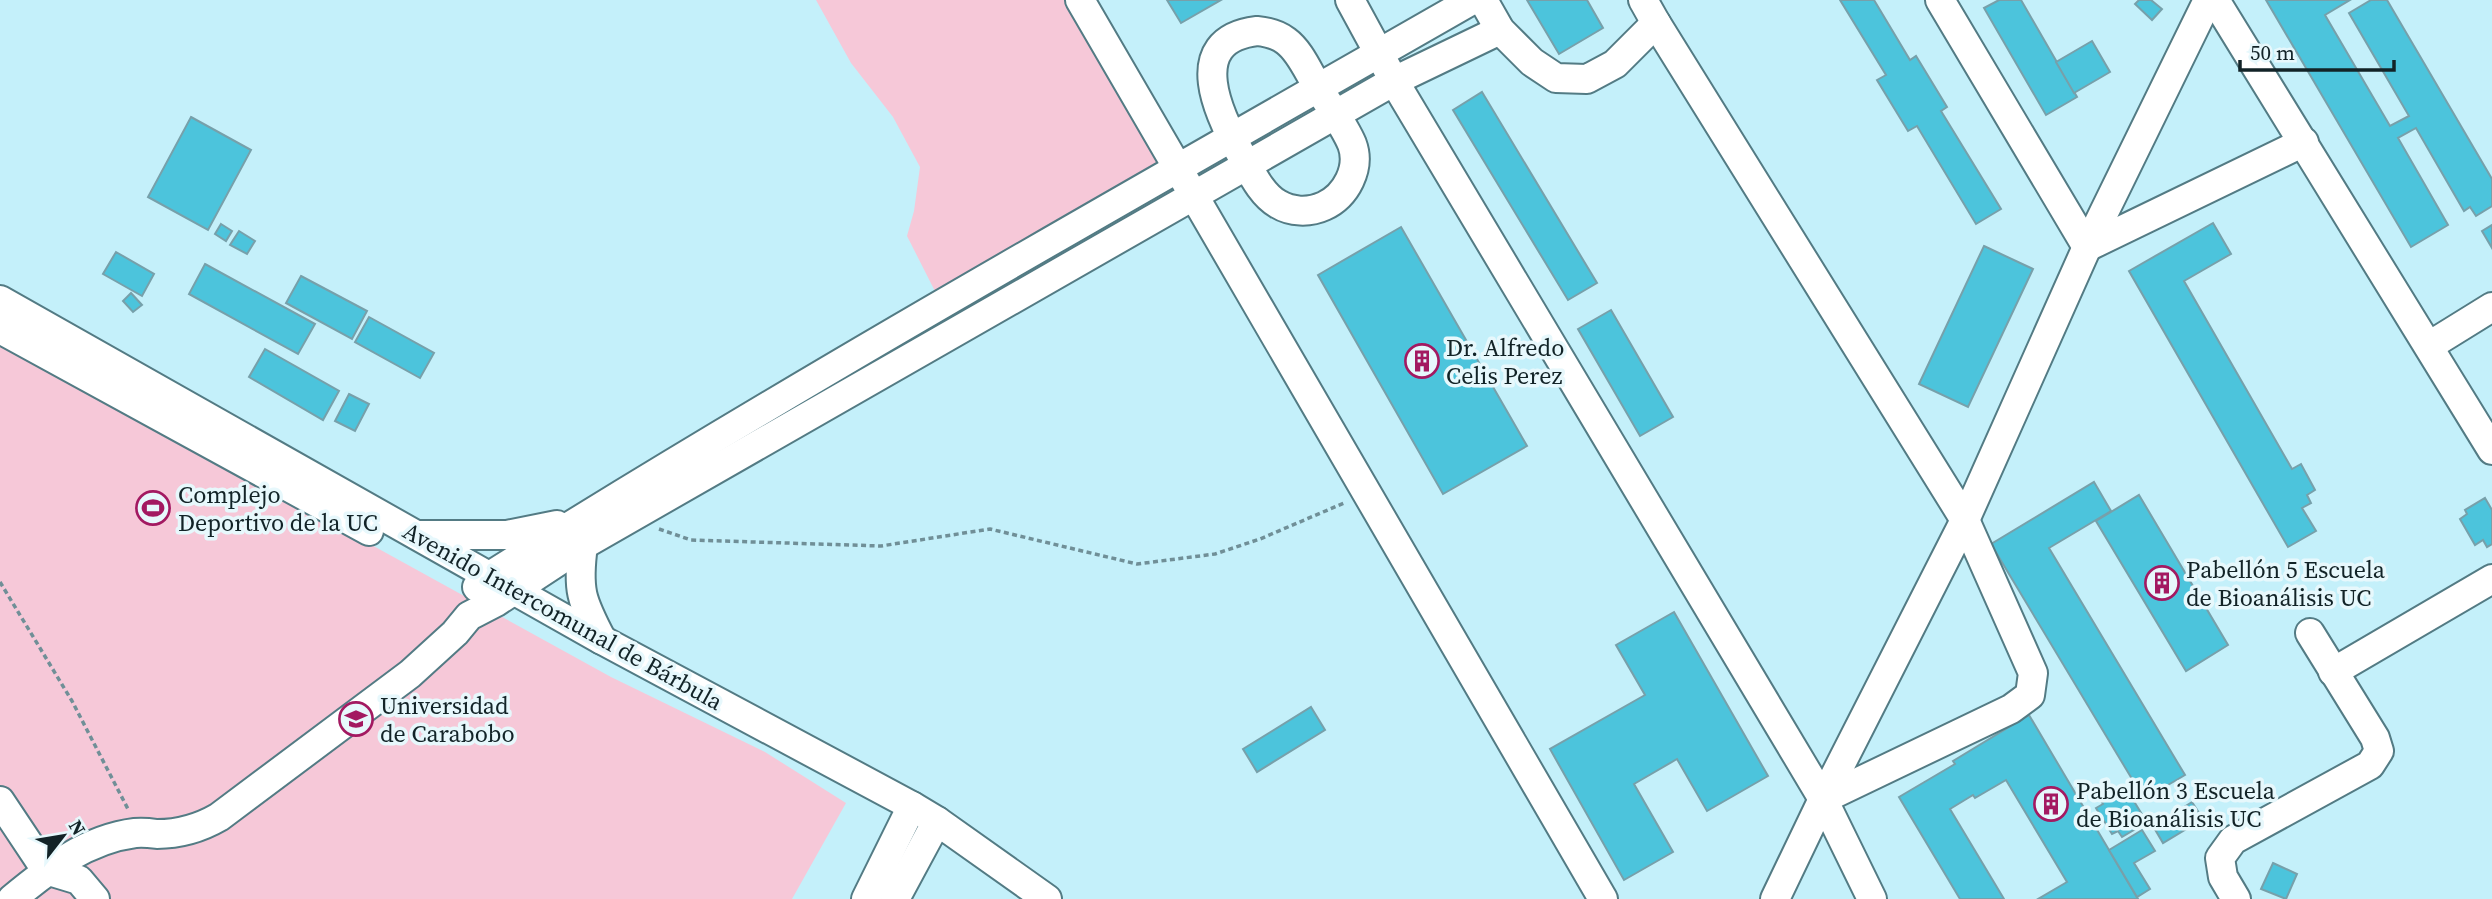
<svg xmlns="http://www.w3.org/2000/svg" width="2492" height="899" viewBox="0 0 2492 899" font-family="'Source Serif 4',serif">
<rect width="100%" height="100%" fill="#c4f0fa"/>
<g fill="#f6c8d8">
<polygon points="816,0 1075,0 1178,167 942,305 907,236 914,211 920,167 893,117 851,63"/>
<polygon points="0,340 611,677 765,752 846,803 792,899 0,899"/>
</g>
<g fill="#4cc4dc" stroke="#77a0aa" stroke-width="2">
<polygon points="1167,0 1221,0 1181,23"/>
<polygon points="1527,0 1587,0 1603,28 1559,54"/>
<polygon points="1840,0 1874,0 1910,60 1916,56 1947,107 1941,111 2001,209 1976,224 1917,126 1908,131 1877,80 1886,75"/>
<polygon points="1999,0 2021,0 2077,97 2046,115 1984,8"/>
<polygon points="2139,0 2151,0 2162,9 2152,20 2135,4"/>
<polygon points="2266,0 2350,0 2325,15 2390,126 2409,116 2349,13 2371,0 2387,0 2492,179 2492,206 2476,216 2470,207 2464,211 2416,128 2398,138 2448,225 2411,247"/>
<polygon points="2092,41 2110,72 2074,93 2056,62"/>
<polygon points="1482,92 1597,283 1568,300 1453,110"/>
<polygon points="191,117 251,150 208,230 148,197"/>
<polygon points="2213,223 2231,254 2184,281 2292,469 2301,464 2315,490 2307,495 2311,503 2302,508 2316,531 2288,547 2129,271"/>
<polygon points="221,224 232,231 226,241 215,234"/>
<polygon points="2492,225 2492,248 2482,231"/>
<polygon points="1401,227 1527,446 1443,494 1318,275"/>
<polygon points="239,231 255,241 247,254 230,245"/>
<polygon points="1984,246 2033,269 1968,407 1919,384"/>
<polygon points="116,252 154,274 142,296 103,274"/>
<polygon points="205,264 315,324 298,354 189,294"/>
<polygon points="301,276 367,311 352,339 286,303"/>
<polygon points="131,293 142,305 133,312 123,301"/>
<polygon points="1611,310 1673,417 1640,436 1578,329"/>
<polygon points="369,317 434,353 420,378 355,342"/>
<polygon points="265,349 339,391 323,420 249,377"/>
<polygon points="349,394 369,404 355,431 335,421"/>
<polygon points="2094,482 2111,511 2049,548 2185,775 2144,799 1991,544"/>
<polygon points="2139,495 2228,645 2186,671 2096,521"/>
<polygon points="2485,498 2492,510 2492,544 2487,547 2483,540 2475,545 2460,519 2467,514 2465,510"/>
<polygon points="1674,612 1768,776 1707,811 1677,759 1634,784 1673,852 1624,880 1550,749 1645,695 1616,645"/>
<polygon points="1311,707 1325,730 1257,772 1243,749"/>
<polygon points="2029,715 2109,850 2138,899 2038,899 2067,882 2006,780 1975,798 1973,795 1950,809 2004,899 1960,899 1899,797 1955,764 1953,761"/>
<polygon points="2117,789 2120,794 2127,790 2143,816 2135,821 2139,827 2122,837 2118,831 2112,834 2096,808 2103,804 2100,799"/>
<polygon points="2192,802 2203,819 2163,843 2153,826"/>
<polygon points="2142,830 2155,851 2134,863 2150,889 2137,897 2109,850"/>
<polygon points="2273,863 2297,874 2286,899 2261,889"/>
</g>
<g fill="none" stroke-linecap="round" stroke-linejoin="round">
<g stroke="#537b84" stroke-width="32">
<g id="minor">
<polyline points="1080,0 1603,899"/>
<polyline points="1350,0 1394,81 1823,799 1872,899"/>
<polyline points="1483,0 1500,30 1532,62 1556,78 1587,79 1615,64 1656,23"/>
<polyline points="1643,0 1656,23 1965,520 2033,673 2030,695 2011,709 1823,799"/>
<polyline points="1940,0 2087,247 2304,142"/>
<polyline points="2215,0 2492,450"/>
<path d="M1257,31C1268,32 1277,34 1286,41C1301,52 1309,74 1319,89C1330,107 1344,125 1352,144C1361,168 1346,196 1324,206C1309,213 1291,212 1278,204C1262,195 1252,174 1243,158C1220,118 1181,40 1257,31Z"/>
<polyline points="0,300 602,640 912,806 937,821 1047,899"/>
<polyline points="0,329 369,531"/>
<polyline points="2429,346 2492,307"/>
<polyline points="417,535 507,535 557,525"/>
<path d="M583,545C577,590 581,600 602,640"/>
<path d="M477,587L488,577C810,375 1142,189 1472,0"/>
<polyline points="2333,672 2492,579"/>
<polyline points="0,801 46,870 79,880 95,899"/>
<path d="M12,899C48,869 87,839 135,833C143,832 150,833 157,834C179,834 200,828 219,817L410,674L455,633L469,616L496,602L583,545L1394,81L1500,30"/>
<polyline points="866,899 912,806"/>
<polyline points="895,899 937,821"/>
<polyline points="1775,899 1823,799 1965,520 2087,247 2208,0"/>
<polyline points="2236,899 2223,877 2220,858 2233,840 2370,765 2379,751 2375,738 2310,633"/>
</g>
</g>
<g stroke="#708f97" stroke-width="3.5" stroke-dasharray="5 3.5" stroke-linecap="butt">
<polyline points="659,529 691,540 881,546 990,529 1137,564 1215,554 1260,539 1344,503"/>
<polyline points="0,582 72,701 129,811"/>
</g>
<use href="#minor" stroke="#fff" stroke-width="28"/>
</g>
<defs>
<g id="building-ring" transform="scale(1.75)"><circle r="9.5" fill="#e7f8fc" stroke="#a31961" stroke-width="1.5"/><path d="M-4-6H4V6H1V3H-1V6H-4ZM-2.5-4.3h1.7v1.8h-1.7ZM.8-4.3h1.7v1.8H.8ZM-2.5-1h1.7V.8h-1.7ZM.8-1h1.7V.8H.8Z" fill="#a31961"/></g>
<g id="stadium-ring" transform="scale(1.75)"><circle r="9.5" fill="#e7f8fc" stroke="#a31961" stroke-width="1.5"/><path d="M0-5a6.5 5 0 1 0 0 10a6.5 5 0 1 0 0-10ZM-3.5-1.8h7v3.6h-7Z" fill="#a31961"/></g>
<g id="university-ring" transform="scale(1.75)"><circle r="9.5" fill="#e7f8fc" stroke="#a31961" stroke-width="1.5"/><path d="M0-5L7-2L0 1L-7-2ZM-4 1L0 2.5L4 1V4Q0 6-4 4Z" fill="#a31961"/></g>
</defs>
<g fill-rule="evenodd">
<use href="#building-ring" x="1422" y="361"/>
<use href="#stadium-ring" x="153" y="508"/>
<use href="#building-ring" x="2162" y="583"/>
<use href="#university-ring" x="356" y="719"/>
<use href="#building-ring" x="2051" y="804"/>
</g>
<g text-anchor="middle" dominant-baseline="central" stroke-width="7" stroke-linejoin="round" paint-order="stroke">
<g font-size="24" fill="#122327" stroke="#e7f8fc" text-anchor="start">
<text x="1446" y="347">Dr. Alfredo<tspan x="1446" dy="28">Celis Perez</tspan></text>
<text x="178" y="494">Complejo<tspan x="178" dy="28">Deportivo de la UC</tspan></text>
<text x="2186" y="569">Pabellón 5 Escuela<tspan x="2186" dy="28">de Bioanálisis UC</tspan></text>
<text x="380" y="705">Universidad<tspan x="380" dy="28">de Carabobo</tspan></text>
<text x="2076" y="790">Pabellón 3 Escuela<tspan x="2076" dy="28">de Bioanálisis UC</tspan></text>
</g>
<g font-size="24" fill="#122327" stroke="#e7f8fc">
<text transform="translate(563 616) rotate(29)">Avenido Intercomunal de Bárbula</text>
</g>
</g>
<g transform="translate(63 836) rotate(59)" stroke="#e7f8fc" stroke-width="5" paint-order="stroke">
<path d="M0-5L12 26L0 18L-12 26Z" fill="#122327"/>
<text y="-10" font-size="19" font-weight="bold" text-anchor="middle" fill="#122327">N</text>
</g>
<path d="M2240 60v10h154v-10" fill="none" stroke="#122327" stroke-width="3.5"/>
<text x="2250" y="60" font-size="21" fill="#122327" stroke="#e7f8fc" stroke-width="5" paint-order="stroke">50 m</text>
</svg>
